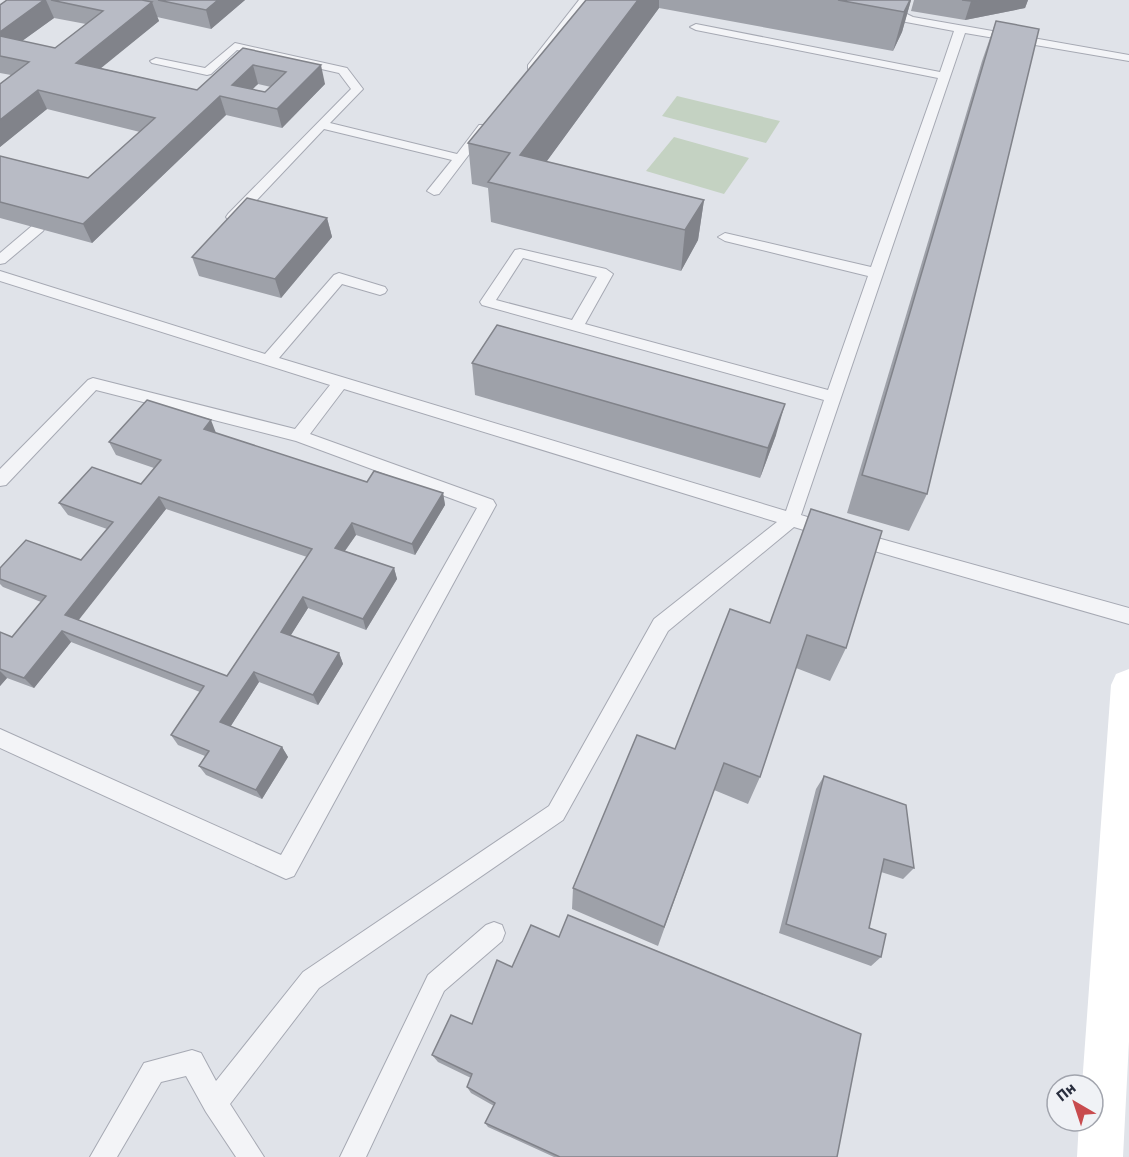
<svg xmlns="http://www.w3.org/2000/svg" width="1129" height="1157" viewBox="0 0 1129 1157" font-family="'Source Sans 3',sans-serif">
<rect width="100%" height="100%" fill="#e0e3e9"/>
<g fill="#c4d2c2">
<polygon points="677,96 780,121 766,143 662,116"/>
<polygon points="674,137 749,158 724,194 646,171"/>
</g>
<g fill="none" stroke-linecap="round" stroke-linejoin="round">
<g stroke="#a6a9b3" stroke-width="2">
<g id="lane">
<polygon points="579,0 590,0 536,69 528,69 528,65"/>
<path d="M865,0H878L913,17L1129,55V61L965,33L801,515L836,526L839,531L836,536L830,538L794,527L668,631L563,820L319,988L230,1104L264,1157H236L206,1112L186,1076L161,1082L117,1157H90L144,1063L192,1050L201,1053L216,1081L303,972L549,806L654,619L777,522L344,389L310,434L493,500L496,505L294,876L286,879L0,748V729L281,855L477,508L296,441L96,390L6,485L0,486V469L88,380L93,378L295,429L330,385L0,281V271L265,354L334,275L339,273L385,287L387,290L385,293L380,295L342,284L279,358L786,511L824,400L482,305L480,302L515,250L520,249L606,269L613,274L585,324L828,390L868,276L725,241L718,237L725,233L871,267L938,78L696,30L690,27L696,24L940,72L954,31L906,22ZM523,258L597,277L572,320L496,300Z"/>
<polygon points="235,43 347,68 363,89 330,123 457,154 479,125 487,125 489,128 439,194 434,195 427,191 452,160 324,129 238,220 228,220 226,217 228,214 351,89 339,73 237,50 211,74 207,75 152,63 150,61 156,58 205,68"/>
<polygon points="38,224 45,228 43,231 5,263 0,264 0,253 33,225"/>
<polygon points="856,532 1129,608 1129,624 850,544 847,539 850,534"/>
<polygon points="494,922 502,925 505,933 502,941 444,991 366,1157 340,1157 428,975 486,925"/>
</g>
</g>
<use href="#lane" fill="#f3f4f7" fill-rule="evenodd"/>
<polygon fill="#fff" fill-rule="evenodd" points="1129,669 1129,1041 1123,1157 1077,1157 1079,1121 1093,1121 1093,1085 1082,1085 1111,685 1116,674"/>
</g>
<g fill="#9ea1a9" fill-rule="evenodd">
<path d="M7,0H245L211,29L157,17L159,21L100,68L197,90L243,48L325,84L282,128L226,115L92,243L0,218V156L88,178L140,132L47,109L0,147V84L11,75L0,73V5ZM54,18L86,24L55,48L22,41ZM258,84L271,87L265,92L252,89Z"/>
<polygon points="586,0 911,0 902,32 893,51 659,8 546,162 704,200 698,240 681,271 491,222 488,188 472,184 468,143"/>
<polygon points="914,0 1028,0 1025,8 965,20 911,11"/>
<polygon points="996,21 927,494 909,531 847,513 982,61"/>
<polygon points="327,218 332,237 281,298 199,276 192,257"/>
<polygon points="472,363 776,435 760,478 475,395"/>
<path d="M216,433L367,482L443,493L445,505L415,555L356,535L345,551L394,568L397,579L366,630L308,608L290,636L339,653L343,664L318,705L259,682L230,727L282,747L288,757L262,799L206,775L199,766L205,756L178,745L171,735L200,692L71,642L34,688L7,678L0,686V632L12,637L41,602L3,587L0,584V568L81,560L107,529L68,515L59,503L141,484L154,468L116,455L109,442ZM166,509L307,557L227,676L78,620Z"/>
<polygon points="811,509 846,648 830,681 796,668 760,777 748,804 714,790 658,946 572,909 573,888 675,749 770,623"/>
<polygon points="824,776 914,868 903,879 881,872 869,928 881,957 871,966 779,933 816,789"/>
<polygon points="472,1024 837,1157 554,1157 488,1127 485,1123 494,1106 471,1093 467,1087 471,1078 438,1062 432,1055"/>
</g>
<g fill="#81838a">
<polygon points="44,0 46,0 54,18 4,54 0,45 0,32"/>
<polygon points="218,0 245,0 211,29 206,10"/>
<polygon points="638,0 659,0 659,8 525,191 520,155"/>
<polygon points="910,0 911,0 902,32 893,51 904,12"/>
<polygon points="979,0 1028,0 1025,8 965,20 971,1"/>
<polygon points="152,2 159,21 84,82 76,63"/>
<polygon points="253,65 258,84 241,100 232,85"/>
<polygon points="321,65 325,84 282,128 277,109"/>
<polygon points="38,90 47,109 0,147 0,120"/>
<polygon points="220,96 226,115 92,243 83,224"/>
<polygon points="704,200 698,240 681,271 685,230"/>
<polygon points="327,218 332,237 281,298 275,279"/>
<polygon points="785,404 776,435 760,478 768,448"/>
<polygon points="211,420 216,433 204,429"/>
<polygon points="443,493 445,505 415,555 412,544"/>
<polygon points="159,497 166,509 74,626 65,615"/>
<polygon points="352,523 356,535 339,559 335,548"/>
<polygon points="394,568 397,579 366,630 363,619"/>
<polygon points="303,597 308,608 286,643 281,632"/>
<polygon points="62,631 71,642 34,688 24,678"/>
<polygon points="339,653 343,664 318,705 313,695"/>
<polygon points="0,671 7,678 0,686"/>
<polygon points="254,672 259,682 227,732 220,722"/>
<polygon points="282,747 288,757 262,799 256,790"/>
</g>
<g fill="#b8bbc5" stroke="#81838a" stroke-width="1.5" fill-rule="evenodd">
<polygon points="7,0 44,0 0,32 0,5"/>
<path d="M51,0H142L152,2L76,63L197,90L243,48L321,65L277,109L220,96L83,224L0,202V156L88,178L155,118L38,90L0,120V84L29,62L0,56V36L55,48L103,11ZM253,65L286,72L265,92L232,85Z"/>
<polygon points="158,0 218,0 206,10"/>
<polygon points="586,0 638,0 520,155 704,200 685,230 488,182 510,153 468,143"/>
<polygon points="838,0 910,0 904,12"/>
<polygon points="962,0 979,0 971,1"/>
<polygon points="996,21 1039,29 927,494 862,475"/>
<polygon points="247,198 327,218 275,279 192,257"/>
<polygon points="497,325 785,404 768,448 472,363"/>
<path d="M147,400L211,420L204,429L367,482L374,471L443,493L412,544L352,523L335,548L394,568L363,619L303,597L281,632L339,653L313,695L254,672L220,722L282,747L256,790L199,766L209,751L171,735L204,686L62,631L24,678L0,669V632L12,637L46,596L0,579V568L26,540L81,560L113,522L59,503L92,467L141,484L161,460L109,442ZM159,497L312,549L227,676L65,615Z"/>
<polygon points="811,509 882,531 846,648 807,635 760,777 724,763 664,927 573,888 637,735 675,749 730,609 770,623"/>
<polygon points="824,776 906,805 914,868 884,859 869,928 886,934 881,957 786,924"/>
<polygon points="568,915 861,1034 837,1157 560,1157 485,1123 495,1103 467,1087 472,1074 432,1055 451,1015 472,1024 497,960 512,967 531,925 559,937"/>
</g>
<g transform="translate(1075 1103) rotate(321)"><circle r="28" fill="#f0f2f6" stroke="#a1a4ad" stroke-width="1.5"/>
<path d="M0-4.5L10 22L0 15L-10 22Z" fill="#c84b4e"/>
<text y="-9" font-size="16" font-weight="bold" text-anchor="middle" fill="#2a2f3f">Пн</text>
</g>
</svg>
